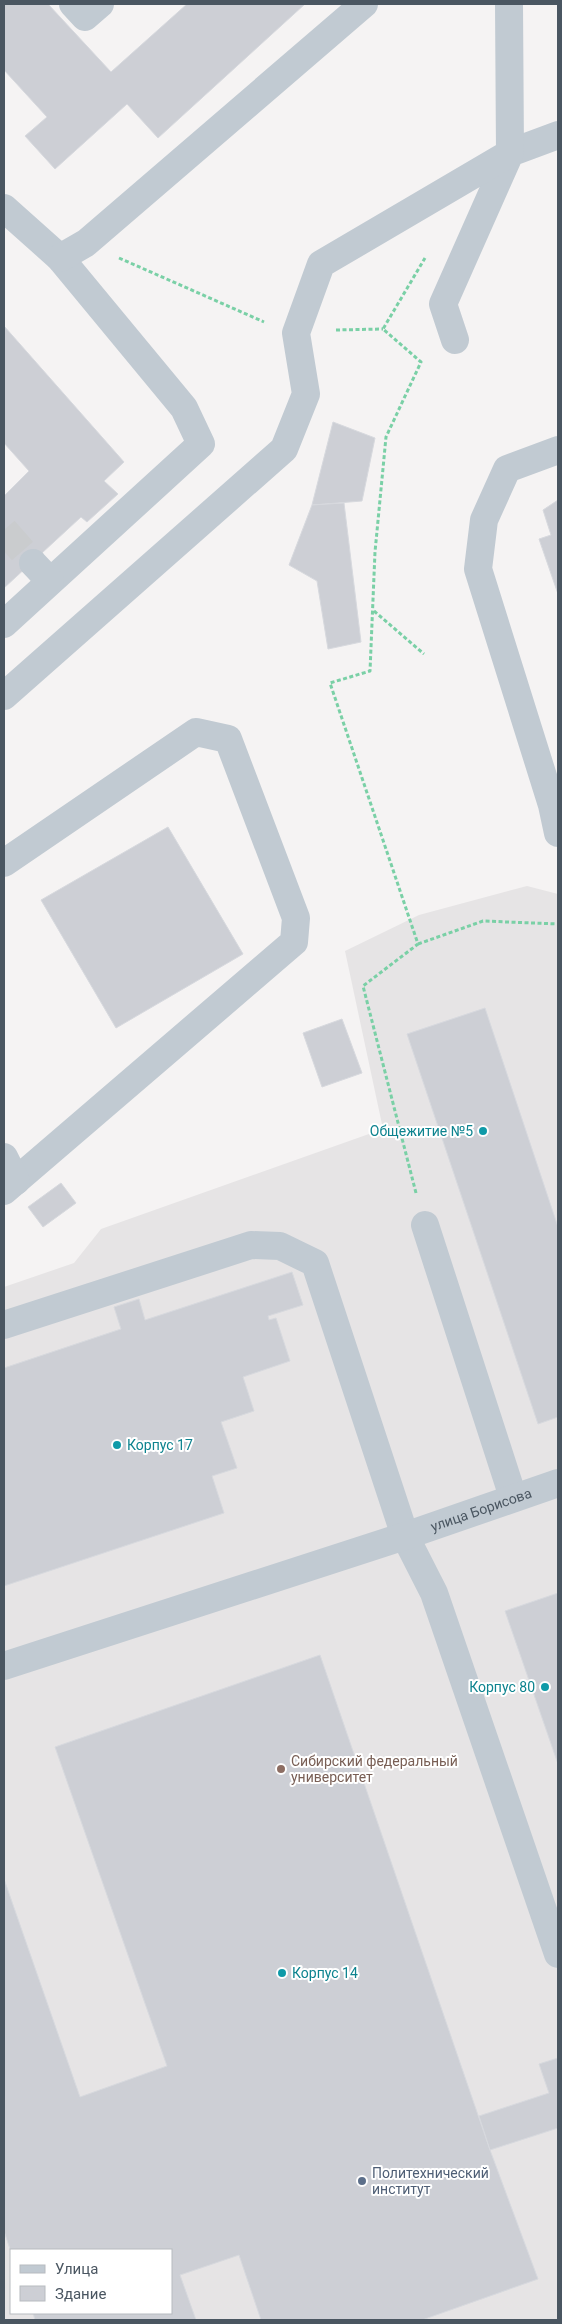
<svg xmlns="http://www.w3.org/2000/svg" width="562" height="2324" viewBox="0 0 562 2324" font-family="Roboto,sans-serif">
<rect width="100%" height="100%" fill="#f5f3f3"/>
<path fill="#e6e4e5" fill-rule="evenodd" d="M527,886L558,894V2320H4V1287L74,1263L101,1229L383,1129L345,951L419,915ZM11,2250H171V2313H11Z"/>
<g fill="#cdcfd5" stroke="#d7d9de">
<polygon points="4,4 48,4 111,72 187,4 305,4 158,138 127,104 55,169 25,136 47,117 4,70"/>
<polygon points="4,326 124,462 104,481 118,494 87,522 81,517 4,588 4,496 29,471 4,443"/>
<polygon points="333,422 375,438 362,501 312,505"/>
<polygon points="558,500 558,594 539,539 551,535 543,510"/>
<polygon points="344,503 361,642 328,649 317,581 289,565 312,505"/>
<polygon points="168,827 243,954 116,1028 41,900"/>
<polygon points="485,1008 558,1227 558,1417 538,1424 407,1034"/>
<polygon points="342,1019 362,1073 322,1087 303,1033"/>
<polygon points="61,1183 76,1203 43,1227 28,1207"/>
<polygon points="292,1272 303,1305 268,1316 269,1320 276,1318 290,1361 243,1377 254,1411 221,1422 237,1468 212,1476 224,1513 4,1586 4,1368 121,1329 114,1307 139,1299 145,1320"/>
<polygon points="558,1593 558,1764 505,1611"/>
<polygon points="320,1655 490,2150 538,2279 422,2320 261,2320 239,2255 180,2275 196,2320 35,2320 33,2313 171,2313 171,2250 11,2250 11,2252 4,2231 4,1879 80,2097 167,2066 55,1747"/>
<polygon points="558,2058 558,2128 490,2150 479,2116 549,2093 539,2064"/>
</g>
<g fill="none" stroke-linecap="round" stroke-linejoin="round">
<polyline stroke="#caccce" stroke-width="28" stroke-dasharray="28 14" stroke-linecap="butt" points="4,530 33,563"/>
<g stroke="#7ad0a6" stroke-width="3" stroke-dasharray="4 2.5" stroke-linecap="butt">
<polyline points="119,258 264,322"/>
<polyline points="336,330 383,329"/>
<polyline points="374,611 424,654"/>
<polyline points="418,944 483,921 558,924"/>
<polyline points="416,1193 363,986 418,944 330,683 370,671 375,552 386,437 421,362 383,329 425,258"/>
</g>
<g stroke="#c1cad2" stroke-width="28">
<polyline points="73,4 85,17 100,4"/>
<polyline points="4,208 60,258 184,408 201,444 4,624"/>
<polyline points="60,258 86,243 364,4"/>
<polyline points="455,340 443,304 510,153 558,135"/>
<polyline points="558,450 507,469 484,520 478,569 552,805 558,833"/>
<polyline points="33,563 50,581"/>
<polyline points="4,696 284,449 306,394 296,333 321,264 510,153 509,4"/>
<polyline points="4,863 196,732 228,739 296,918 294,942 4,1191"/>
<polyline points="4,1157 16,1181"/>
<polyline points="425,1225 513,1497"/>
<polyline points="4,1325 251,1245 280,1246 315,1263 405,1536 434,1593 558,1954"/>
<path id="s1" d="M4,1666L405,1536L558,1483"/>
</g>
</g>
<g fill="#0f9aa8" stroke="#fff" stroke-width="2">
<circle cx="483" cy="1131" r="5"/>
<circle cx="117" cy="1445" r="5"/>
<circle cx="545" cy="1687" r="5"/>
<circle cx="282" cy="1973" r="5"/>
</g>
<circle fill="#8d6e63" stroke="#fff" stroke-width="2" cx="281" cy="1769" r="5"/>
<circle fill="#5c6f8a" stroke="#fff" stroke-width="2" cx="362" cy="2181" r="5"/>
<g text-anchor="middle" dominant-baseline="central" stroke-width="4" stroke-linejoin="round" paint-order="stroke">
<g font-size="14" fill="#0d838f" stroke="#fff" text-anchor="end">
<text x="473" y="1131">Общежитие №5</text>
<text x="127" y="1445" text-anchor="start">Корпус 17</text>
<text x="535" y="1687">Корпус 80</text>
<text x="292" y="1973" text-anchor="start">Корпус 14</text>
</g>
<g font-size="14" fill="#4a5661" stroke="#fff">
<text stroke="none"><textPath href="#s1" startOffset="502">улица Борисова</textPath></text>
</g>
<g font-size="14" fill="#785e54" stroke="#fff" text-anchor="start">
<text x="291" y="1761">Сибирский федеральный<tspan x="291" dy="16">университет</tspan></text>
</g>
<g font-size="14" fill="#4e5e75" stroke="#fff" text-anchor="start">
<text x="372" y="2173">Политехнический<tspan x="372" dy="16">институт</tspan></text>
</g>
</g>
<rect width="562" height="2324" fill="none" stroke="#4a5661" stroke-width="10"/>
<rect x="10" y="2249" width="162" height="65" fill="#ffffff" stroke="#b7bbc0"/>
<rect x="20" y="2265" width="25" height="8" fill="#c1cad2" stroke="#b7bbc0"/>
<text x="55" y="2274" font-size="15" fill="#4a5661">Улица</text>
<rect x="20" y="2286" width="25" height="15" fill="#cdcfd5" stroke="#b7bbc0"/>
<text x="55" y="2299" font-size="15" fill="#4a5661">Здание</text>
</svg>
